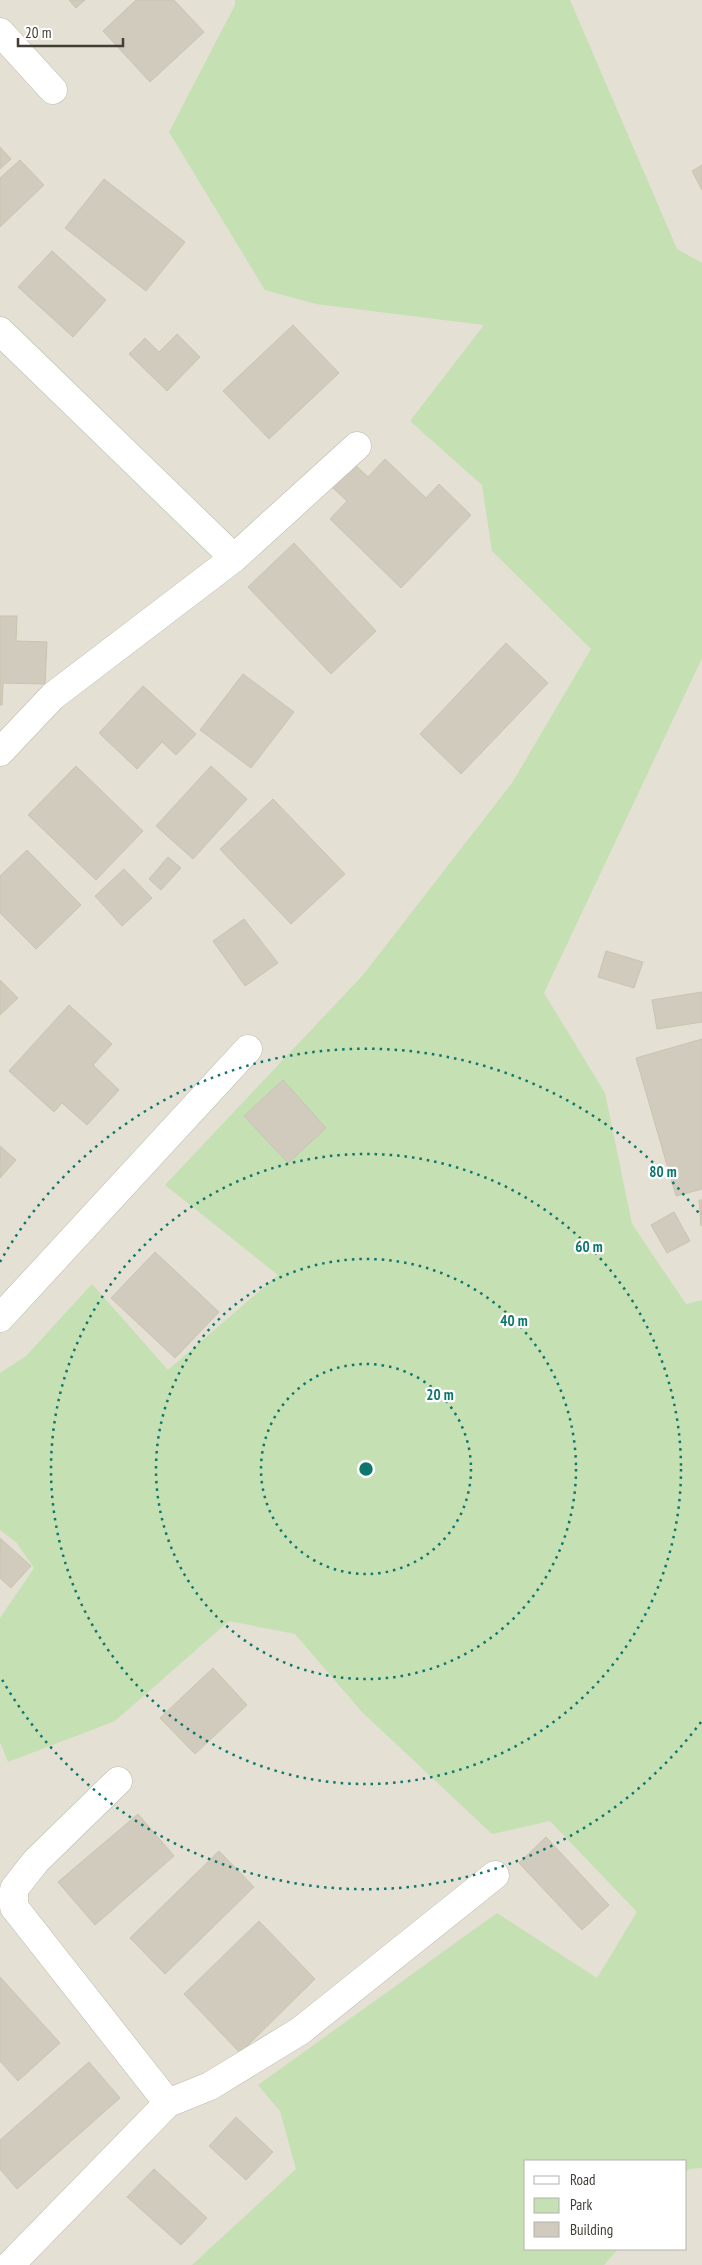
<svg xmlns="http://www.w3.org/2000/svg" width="702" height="2265" viewBox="0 0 702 2265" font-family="'PT Sans Narrow',sans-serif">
<rect width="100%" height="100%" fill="#f0eee5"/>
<path fill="#e4e0d3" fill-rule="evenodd" d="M0,0H702V2265H0ZM526,2161H686V2249H526Z"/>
<polygon fill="#c5e0b2" points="235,0 570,0 677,249 702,263 702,658 544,993 605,1093 632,1224 686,1304 702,1300 702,2168 689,2169 686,2172 686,2161 526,2161 526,2249 618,2249 604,2265 192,2265 296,2169 280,2111 258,2085 497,1913 597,1978 637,1912 550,1821 492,1834 362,1712 295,1634 229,1621 115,1721 8,1762 0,1742 0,1618 34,1568 16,1542 0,1530 0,1373 26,1356 92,1284 168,1370 278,1275 165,1185 363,975 512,783 591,649 492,551 482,485 410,421 484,325 316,304 265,290 169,132 235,5"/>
<g fill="#d0cbbc" stroke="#cac3b0">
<polygon points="69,0 85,0 76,8"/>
<polygon points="136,0 174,0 204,32 150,82 103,31"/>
<polygon points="0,147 11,159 0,169"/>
<polygon points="20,160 44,185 0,227 0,178"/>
<polygon points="702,165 702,190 692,171"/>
<polygon points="104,179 185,242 146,291 65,228"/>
<polygon points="52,251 106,300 73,337 18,287"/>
<polygon points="293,325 339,373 269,439 223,391"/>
<polygon points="177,334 200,357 167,391 129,354 145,338 159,352"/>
<polygon points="385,459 426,498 439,484 471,515 401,588 330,519 347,501 332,487 354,464 368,477"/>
<polygon points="294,543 376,631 331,674 248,587"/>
<polygon points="0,616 17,616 16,641 47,642 45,684 3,683 2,705 0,705"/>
<polygon points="506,643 548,683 461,774 420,734"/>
<polygon points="243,674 294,712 251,768 200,730"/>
<polygon points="143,686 196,734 176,755 162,742 137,769 99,733"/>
<polygon points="76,766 143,831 96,880 28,815"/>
<polygon points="211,766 247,799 193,859 156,826"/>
<polygon points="273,799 345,874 291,924 220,849"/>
<polygon points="27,850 81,905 36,949 0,913 0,876"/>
<polygon points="168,857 181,868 161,890 149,879"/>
<polygon points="124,869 152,898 122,926 95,896"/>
<polygon points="244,919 278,963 245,986 213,941"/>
<polygon points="606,951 643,962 634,988 598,977"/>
<polygon points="0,980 18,998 0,1015"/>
<polygon points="702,992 702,1022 657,1029 652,1000"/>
<polygon points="69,1005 112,1044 93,1065 119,1090 87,1125 62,1103 54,1112 9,1071"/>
<polygon points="702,1039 702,1189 676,1196 636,1058"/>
<polygon points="283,1080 326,1128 288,1163 244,1116"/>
<polygon points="0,1146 16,1160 0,1178"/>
<polygon points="699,1200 702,1200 701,1226"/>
<polygon points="674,1212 690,1241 667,1253 651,1225"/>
<polygon points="155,1252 219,1312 175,1358 111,1298"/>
<polygon points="0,1538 31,1566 11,1588 0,1578"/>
<polygon points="213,1668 247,1705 195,1754 160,1718"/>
<polygon points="138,1814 174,1856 95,1925 58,1882"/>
<polygon points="546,1837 609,1905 582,1930 519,1863"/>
<polygon points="219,1851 254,1887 165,1974 130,1938"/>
<polygon points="259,1921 315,1979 240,2053 184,1994"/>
<polygon points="0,1977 60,2043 18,2081 0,2061"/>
<polygon points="89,2062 120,2098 17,2189 0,2169 0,2140"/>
<polygon points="236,2117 273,2152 246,2180 209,2146"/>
<polygon points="154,2169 207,2218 181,2245 127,2197"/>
</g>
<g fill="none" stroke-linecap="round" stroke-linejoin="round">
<g stroke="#bdb9ac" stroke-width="29">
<g id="street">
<polyline points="0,32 53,90"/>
<polyline points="0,331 234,558"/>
<polyline points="0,752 53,696 234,558 357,446"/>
<polyline points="0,1318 248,1049"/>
<polyline points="118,1781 36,1861 14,1889 14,1907 168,2103"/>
<polyline points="10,2265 168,2103 210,2086 300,2031 495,1875"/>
</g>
</g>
<use href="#street" stroke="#fff" stroke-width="28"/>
</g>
<g fill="none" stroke="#0f766e" stroke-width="2.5" stroke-dasharray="2.5 5">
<circle cx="366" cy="1469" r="105"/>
<circle cx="366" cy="1469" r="210"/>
<circle cx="366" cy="1469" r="315"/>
<path d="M701 1722A420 420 0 0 1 0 1676M0 1262A420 420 0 0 1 701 1216"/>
</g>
<circle cx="366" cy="1469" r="8" fill="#0f766e" stroke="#fff" stroke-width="2.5"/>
<g font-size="15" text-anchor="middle" font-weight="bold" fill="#0f766e" stroke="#fff" stroke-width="4.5" stroke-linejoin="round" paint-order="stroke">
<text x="663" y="1177">80 m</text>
<text x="589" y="1252">60 m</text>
<text x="514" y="1326">40 m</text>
<text x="440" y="1400">20 m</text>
</g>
<rect x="524" y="2160" width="162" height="90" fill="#ffffff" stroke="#b3b2ae"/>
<rect x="534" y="2176" width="25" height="8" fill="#ffffff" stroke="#b3b2ae"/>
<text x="570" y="2185" font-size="15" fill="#423e35">Road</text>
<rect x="534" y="2198" width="25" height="15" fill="#c5e0b2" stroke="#b3b2ae"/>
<text x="570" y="2210" font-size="15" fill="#423e35">Park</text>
<rect x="534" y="2222" width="25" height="15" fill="#d0cbbc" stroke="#b3b2ae"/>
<text x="570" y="2235" font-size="15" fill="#423e35">Building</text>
<path d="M18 38v8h105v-8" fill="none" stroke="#423e35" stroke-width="2.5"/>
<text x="25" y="38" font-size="15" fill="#423e35" stroke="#ffffff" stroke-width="4" paint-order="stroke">20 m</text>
</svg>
